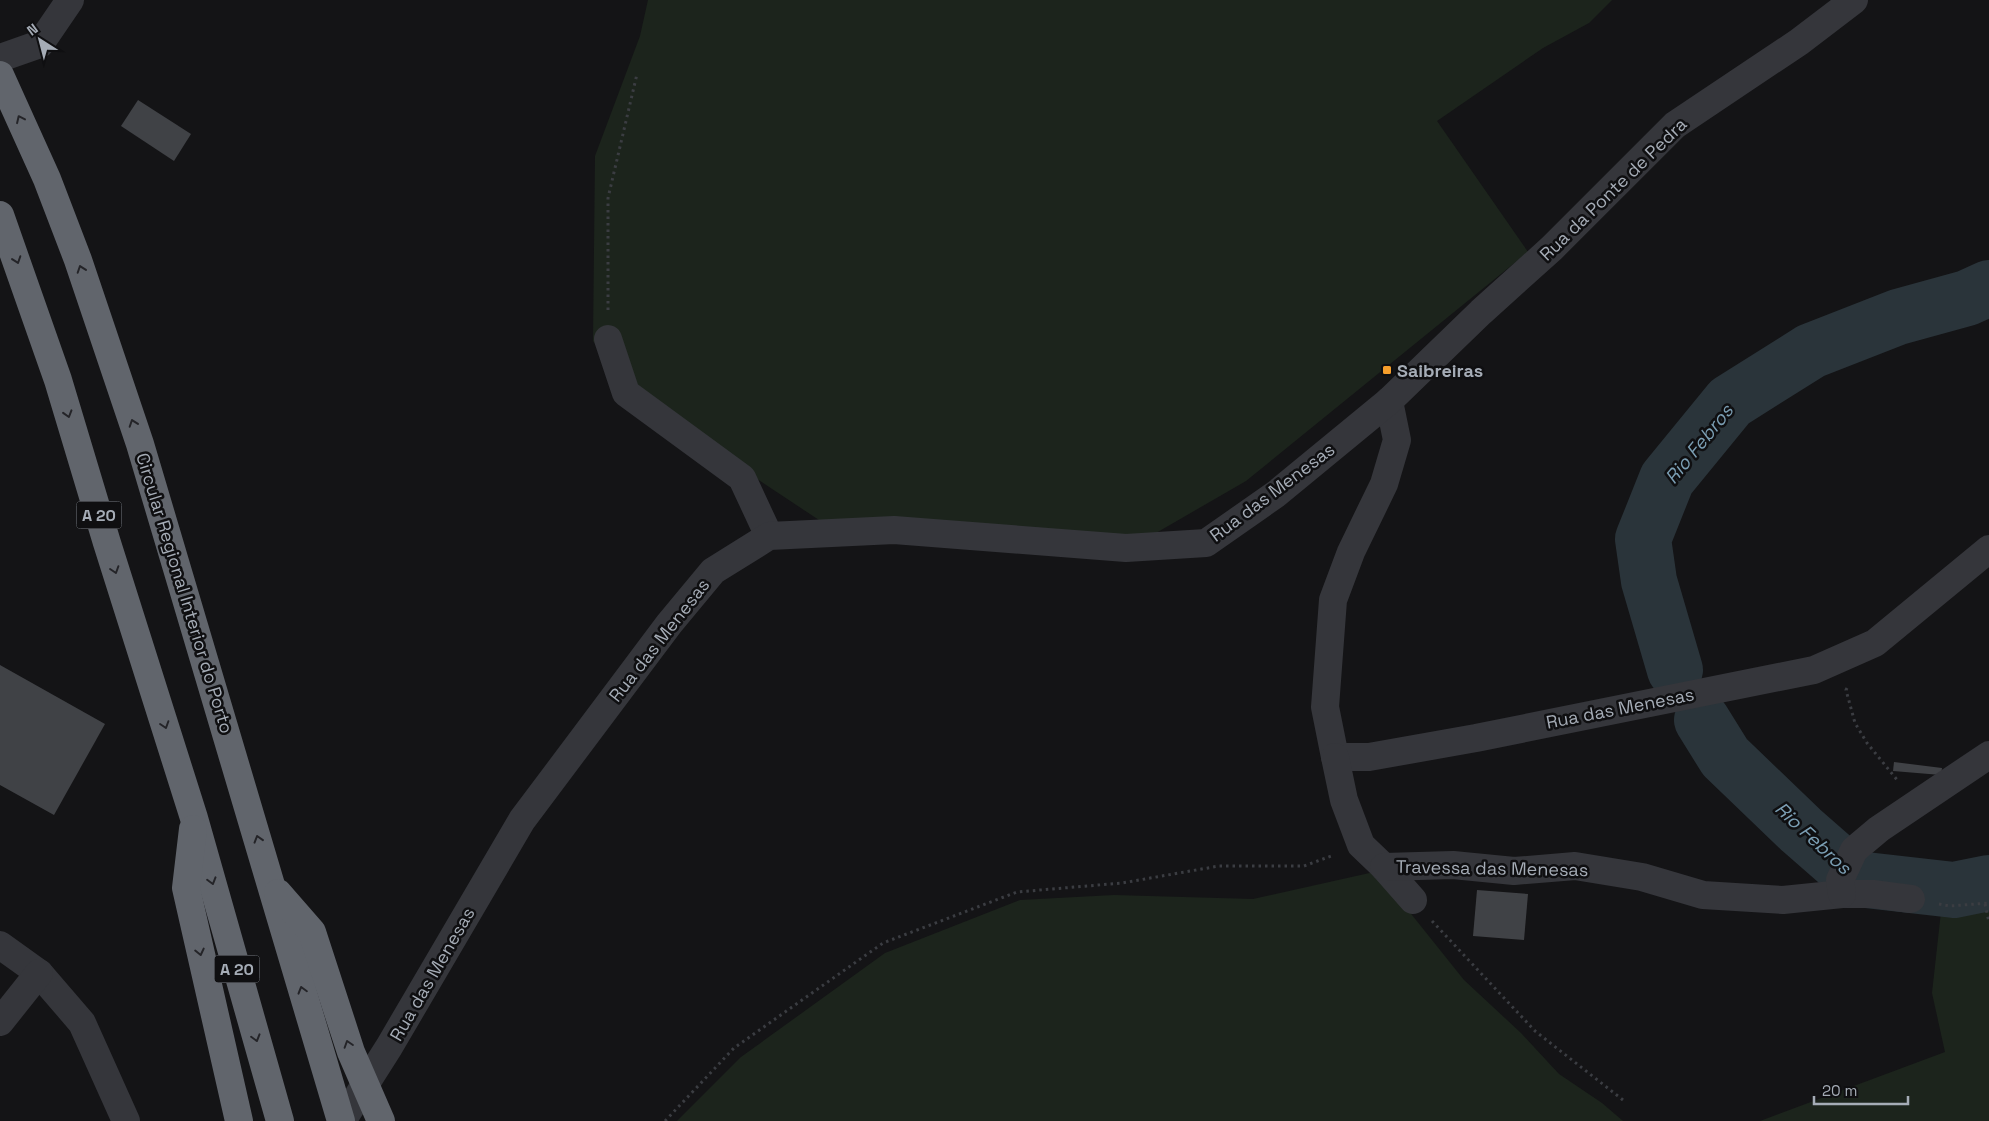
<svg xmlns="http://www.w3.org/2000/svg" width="1989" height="1121" viewBox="0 0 1989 1121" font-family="'Space Grotesk',sans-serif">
<rect width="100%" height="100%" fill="#141416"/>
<g fill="#1c241c">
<polygon points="648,0 1612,0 1589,23 1543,48 1437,121 1528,252 1246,481 1156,533 1055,539 822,522 635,398 593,341 595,156 640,36"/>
<polygon points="1374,872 1404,905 1464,980 1521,1033 1559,1074 1602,1103 1623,1121 677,1121 741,1057 885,953 1020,900 1114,895 1253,899"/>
<polygon points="1989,911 1989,1121 1760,1121 1945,1052 1932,993 1941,912"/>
</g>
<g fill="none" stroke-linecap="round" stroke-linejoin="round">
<g stroke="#2a343a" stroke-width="56">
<polyline points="1675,670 1649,581 1643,539 1667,479 1730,402 1811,351 1898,317 1967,298 1989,288"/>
<polyline points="1702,720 1725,757 1801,830 1857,879 1954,890 1989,883"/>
</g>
</g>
<g fill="#404246">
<polygon points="138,100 191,134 174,161 121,126"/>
<polygon points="0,665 105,724 54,815 0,785"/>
<polygon points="1894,762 1942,768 1941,775 1893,771"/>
<polygon points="1477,890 1528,894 1524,940 1473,936"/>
</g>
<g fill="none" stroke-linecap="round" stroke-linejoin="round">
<g stroke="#3b3d42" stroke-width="3" stroke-dasharray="2.5 4" stroke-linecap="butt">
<polyline points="608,310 608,198 637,74"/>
<polyline points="1847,688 1846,690 1855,723 1867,743 1898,781"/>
<polyline points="1939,904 1950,906 1989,903"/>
<polyline points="1985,904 1989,922"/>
<polyline points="1432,921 1535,1031 1623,1100"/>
<polyline points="665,1121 734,1048 883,943 1017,892 1122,883 1219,866 1304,866 1334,855"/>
</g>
<g stroke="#35363b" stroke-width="28">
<polyline points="0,58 40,44 70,0"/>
<polyline points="608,339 626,393 742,478 769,536"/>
<polyline points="1389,401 1397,440 1384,484 1351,552 1333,600 1325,707 1335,757 1369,757 1476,738 1814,670 1875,643 1989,549"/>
<polyline points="1335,757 1344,800 1361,845 1384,867 1413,900"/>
<polyline points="1384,867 1453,865 1514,871 1575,866 1642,877 1703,895 1783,900 1842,894 1873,894 1911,899"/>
<polyline points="1842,894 1840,880 1854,850 1879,829 1989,755"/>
<polyline points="0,945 39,973 82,1023 126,1121"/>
<polyline points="0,1022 39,973"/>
</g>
<polyline stroke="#35363b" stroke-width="28" points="342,1121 389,1047 522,820 669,624 713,571 769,536 894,530 1126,548 1206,543 1276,494 1389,401 1481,312 1552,248 1675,125 1799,42 1854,0"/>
<g stroke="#61656c" stroke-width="28">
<polyline points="0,75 47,179 78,260 140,444 341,1121"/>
<polyline points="0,215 58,380 107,543 194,818 280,1121"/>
<polyline points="193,829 186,888 239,1121"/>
<polyline points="278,893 312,932 351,1052 381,1121"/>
</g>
</g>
<defs><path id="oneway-chevron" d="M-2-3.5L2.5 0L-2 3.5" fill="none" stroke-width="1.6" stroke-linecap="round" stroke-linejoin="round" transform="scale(1.25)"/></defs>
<g stroke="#242428">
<use href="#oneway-chevron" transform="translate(20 119) rotate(-115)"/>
<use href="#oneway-chevron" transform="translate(17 260) rotate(71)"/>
<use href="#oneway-chevron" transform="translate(81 269) rotate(-109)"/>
<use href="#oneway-chevron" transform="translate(68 414) rotate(73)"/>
<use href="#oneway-chevron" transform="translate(133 423) rotate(-109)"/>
<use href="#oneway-chevron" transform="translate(115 570) rotate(72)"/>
<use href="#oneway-chevron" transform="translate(165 725) rotate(72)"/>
<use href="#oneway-chevron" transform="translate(258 839) rotate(-107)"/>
<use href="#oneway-chevron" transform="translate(212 881) rotate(74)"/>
<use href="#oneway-chevron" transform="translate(200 952) rotate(77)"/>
<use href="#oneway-chevron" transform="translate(302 990) rotate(-106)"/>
<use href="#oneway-chevron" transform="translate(256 1038) rotate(74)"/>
<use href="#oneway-chevron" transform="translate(348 1044) rotate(-108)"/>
</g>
<rect fill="#f69e2b" stroke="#0f0f11" stroke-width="2" x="1382" y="365" width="10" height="10" rx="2.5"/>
<g text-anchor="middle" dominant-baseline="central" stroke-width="5" stroke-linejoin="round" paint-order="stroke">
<g fill="#0f0f11" stroke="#787d84" stroke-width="1">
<rect x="76.5" y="501.5" width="45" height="27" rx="4"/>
<rect x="214.5" y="955.5" width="45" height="27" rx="4"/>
</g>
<g font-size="16" font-weight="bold" fill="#a5acb6">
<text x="99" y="515">A 20</text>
<text x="237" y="969">A 20</text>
</g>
<g font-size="18" fill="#a5acb6" stroke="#0f0f11">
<text transform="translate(1613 189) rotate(-44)">Rua da Ponte de Pedra</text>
<text transform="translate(1272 492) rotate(-37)">Rua das Menesas</text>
<text transform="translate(185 593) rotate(73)">Circular Regional Interior do Porto</text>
<text transform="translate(659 640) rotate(-52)">Rua das Menesas</text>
<text transform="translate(1620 708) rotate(-11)">Rua das Menesas</text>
<text transform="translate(1492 868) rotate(1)">Travessa das Menesas</text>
<text transform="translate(432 974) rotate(-60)">Rua das Menesas</text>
</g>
<g font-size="18" font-weight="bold" fill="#a5acb6" stroke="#0f0f11" text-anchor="start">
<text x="1397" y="370">Saibreiras</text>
</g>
<g font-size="19" font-style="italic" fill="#7b9eb3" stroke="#0f0f11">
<text transform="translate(1699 444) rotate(-51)">Rio Febros</text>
<text transform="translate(1813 838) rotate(43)">Rio Febros</text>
</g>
</g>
<g transform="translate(40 40) rotate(324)" stroke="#0f0f11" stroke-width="4" paint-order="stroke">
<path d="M0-4L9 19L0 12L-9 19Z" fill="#a5acb6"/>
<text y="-8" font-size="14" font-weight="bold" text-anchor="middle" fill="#a5acb6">N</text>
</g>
<path d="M1814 1096v8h94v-8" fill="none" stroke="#a5acb6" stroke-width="2.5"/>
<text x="1822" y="1096" font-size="15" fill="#a5acb6" stroke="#0f0f11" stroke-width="4" paint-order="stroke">20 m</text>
</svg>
